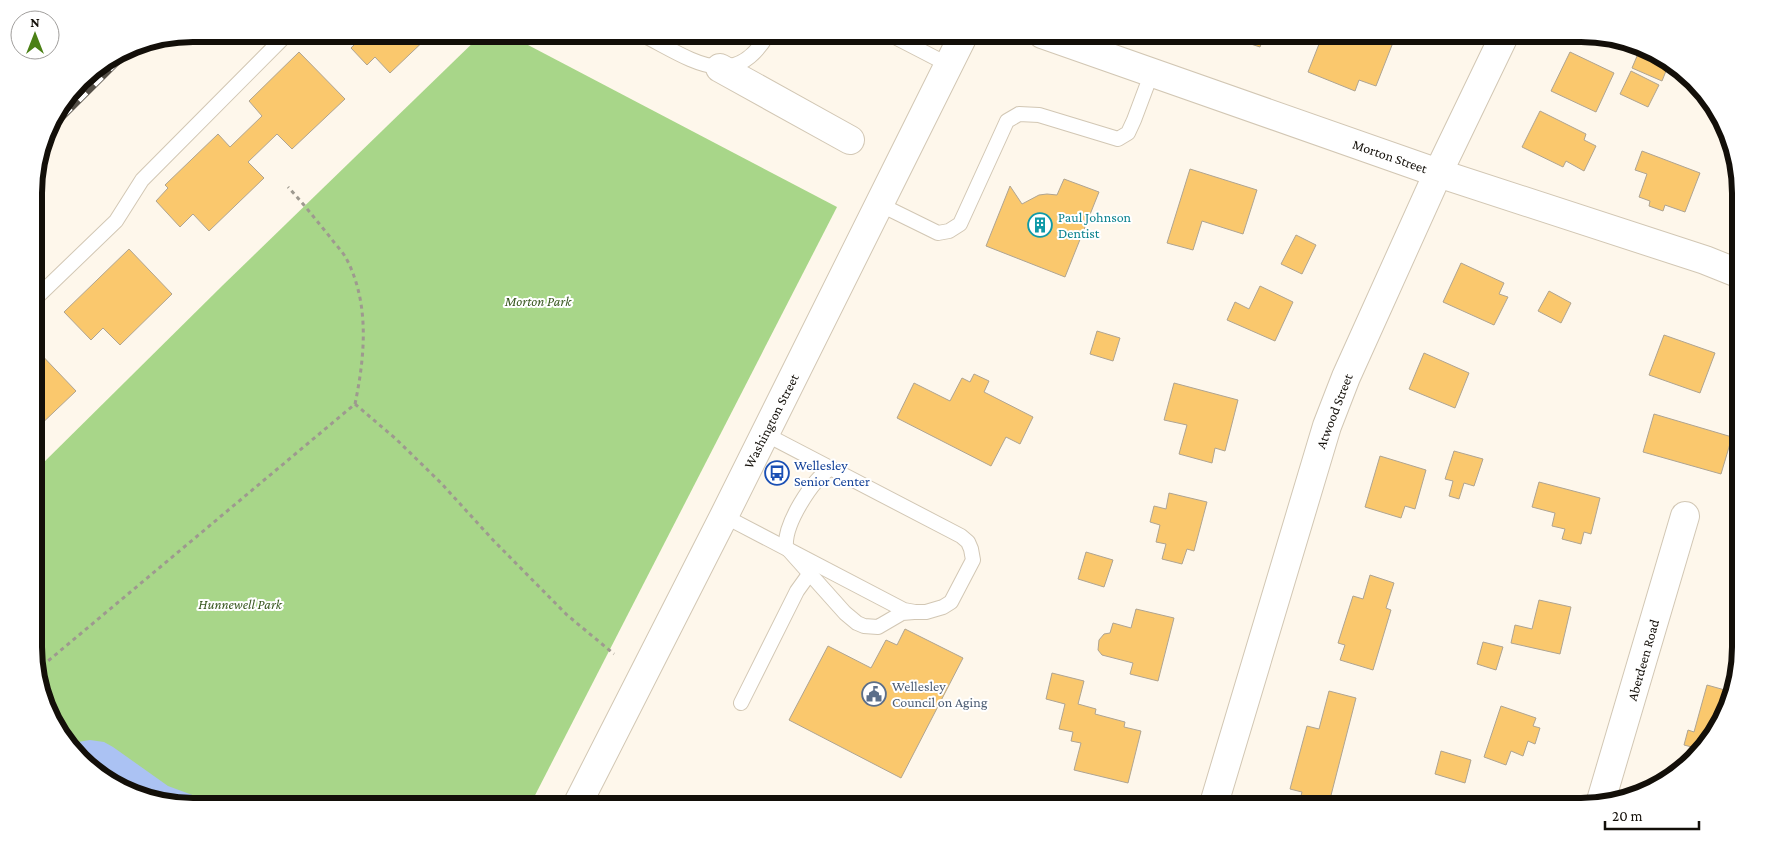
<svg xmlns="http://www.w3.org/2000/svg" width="1775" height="841" viewBox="0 0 1775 841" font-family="'Crimson Pro',serif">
<rect width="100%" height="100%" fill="#fef7eb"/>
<polygon fill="#a8d689" points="482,34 507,34 837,207 529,807 194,807 132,795 67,744 35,668 35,471 221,287"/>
<polygon fill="#abc2f3" points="90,740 104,742 113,747 168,786 214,803 217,807 194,807 132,795 66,744"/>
<g fill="#fac86d" stroke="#afa491">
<polygon points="351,34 431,34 390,73 375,57 367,65 351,48 358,41"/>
<polygon points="1220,34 1265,34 1260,47"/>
<polygon points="1323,34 1350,43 1354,34 1379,34 1394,40 1376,86 1359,80 1355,91 1308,72"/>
<polygon points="1583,34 1613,40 1611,46"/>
<polygon points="1640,49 1654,55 1668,66 1662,81 1632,68"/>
<polygon points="299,52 345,99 292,149 277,134 248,162 264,178 209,231 193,214 180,227 156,201 168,188 165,185 218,134 230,147 262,116 249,101"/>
<polygon points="1570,52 1614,73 1596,112 1551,91"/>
<polygon points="1631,71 1659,85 1648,107 1620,94"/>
<polygon points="1540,111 1586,134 1584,140 1596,146 1584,171 1566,161 1563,167 1522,147"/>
<polygon points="1642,151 1700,173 1685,212 1665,205 1663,211 1649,206 1650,201 1639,197 1647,174 1635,170"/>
<polygon points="1190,169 1257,190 1243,234 1202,221 1193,250 1167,243"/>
<polygon points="1064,179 1099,192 1065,277 986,246 1010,186 1022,204 1039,195 1047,194 1057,195"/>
<polygon points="1296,235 1316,245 1302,274 1281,264"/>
<polygon points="129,249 172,294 120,345 103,328 91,340 64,312"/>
<polygon points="1461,263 1504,283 1499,294 1508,297 1494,325 1443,302"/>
<polygon points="1260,286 1293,302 1275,341 1227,320 1235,302 1249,309"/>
<polygon points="1549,291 1571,303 1561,323 1538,311"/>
<polygon points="1097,331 1120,338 1113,361 1090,354"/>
<polygon points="1664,335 1715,353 1700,393 1649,375"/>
<polygon points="34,347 76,391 35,430"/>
<polygon points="1424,353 1469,373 1455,408 1409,389"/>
<polygon points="974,374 989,381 984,392 1033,417 1020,444 1006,437 991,466 897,418 914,383 950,401 962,378 970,382"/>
<polygon points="1174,383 1238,400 1225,451 1215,448 1212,463 1179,454 1187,425 1164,420"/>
<polygon points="1654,414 1732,437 1721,474 1643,452"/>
<polygon points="1454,451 1483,459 1474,486 1464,483 1459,499 1449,496 1453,481 1445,479"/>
<polygon points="1380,456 1426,470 1415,509 1405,506 1401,518 1365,507"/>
<polygon points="1539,482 1600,498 1591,534 1584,532 1581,544 1562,539 1565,529 1552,526 1555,513 1532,507"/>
<polygon points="1169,493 1207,502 1194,551 1187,549 1182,564 1162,559 1166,544 1156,542 1160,525 1150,522 1154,506 1166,509"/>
<polygon points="1086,552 1113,560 1104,587 1078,579"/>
<polygon points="1370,575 1394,583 1386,608 1391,610 1373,670 1340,660 1345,645 1338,643 1353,596 1363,599"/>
<polygon points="1539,600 1571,607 1560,654 1511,643 1515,625 1532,629"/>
<polygon points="1136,609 1174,618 1158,681 1130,674 1133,663 1102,655 1098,650 1099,640 1104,634 1110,633 1113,623 1131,628"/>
<polygon points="1741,624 1741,648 1738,664 1730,661"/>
<polygon points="905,629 963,658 901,778 789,720 828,646 871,668 886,640 897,645"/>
<polygon points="1483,642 1503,647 1496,670 1477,664"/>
<polygon points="1052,673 1084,681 1078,704 1096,709 1095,714 1125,722 1124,727 1141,731 1128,783 1074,770 1081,743 1071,741 1073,732 1059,729 1065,704 1046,699"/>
<polygon points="1707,685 1732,692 1729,709 1708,745 1703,750 1684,745 1688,730 1694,732"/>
<polygon points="1329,691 1356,698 1328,807 1298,807 1302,792 1290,789 1307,726 1319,729"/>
<polygon points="1501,706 1536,718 1533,726 1540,728 1535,744 1528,741 1523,756 1511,751 1506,765 1484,757"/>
<polygon points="1441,751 1471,760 1465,783 1435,774"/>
<polygon points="1030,801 1057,807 1028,807"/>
</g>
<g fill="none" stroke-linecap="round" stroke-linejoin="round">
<g stroke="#d2c7b4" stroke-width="16">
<g id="lane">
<path d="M641,34C688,57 733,95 768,34"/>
<polyline points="889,34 949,65"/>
<polyline points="879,204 938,233 949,231 960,224 1007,121 1019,114 1039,115 1118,139 1128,133 1134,120 1152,72"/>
<polyline points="34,300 116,221 142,180 287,34"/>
<path d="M831,468C812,480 784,524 786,547L845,613L857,623L864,626L878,627L902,613L914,612"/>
<polyline points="724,516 904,610 915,612 926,612 943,607 951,602 973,560 971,549 968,542 961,536 765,434"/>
<polyline points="741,703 797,591 815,566"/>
</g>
</g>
<g stroke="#d2c7b4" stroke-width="30">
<g id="street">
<polyline points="1042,34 1438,173 1705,260 1740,274"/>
<polyline points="720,68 850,140"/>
<polyline points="1600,804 1685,516"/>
<polyline points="1213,807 1327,426 1346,377 1438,173 1505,34"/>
</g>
</g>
<g stroke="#d2c7b4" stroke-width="30">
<polyline id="primary" points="576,807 724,516 964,34"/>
</g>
<g stroke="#9e998f" stroke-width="3" stroke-dasharray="4 4" stroke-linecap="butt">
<polyline points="355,404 396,439 441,483 493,540 567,615 614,654"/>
<path d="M36,671L355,404C365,356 370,303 346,258C342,251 335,244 330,237C316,220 303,203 288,187"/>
</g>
<use href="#lane" stroke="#fff" stroke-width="14"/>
<use href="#street" stroke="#fff" stroke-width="28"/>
<use href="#primary" stroke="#fff" stroke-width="28"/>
<g stroke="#555048" stroke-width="5.5">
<polyline id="rail" points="48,132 134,46"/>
</g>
<use href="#rail" stroke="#fff" stroke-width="4" stroke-dasharray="11" stroke-linecap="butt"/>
</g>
<defs>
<g id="building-ring" transform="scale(1.25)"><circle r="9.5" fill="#fff" stroke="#0f9aa8" stroke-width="1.5"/><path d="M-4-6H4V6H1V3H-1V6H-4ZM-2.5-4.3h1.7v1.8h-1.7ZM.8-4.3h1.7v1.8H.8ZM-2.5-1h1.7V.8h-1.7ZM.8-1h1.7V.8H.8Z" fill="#0f9aa8"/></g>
<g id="bus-ring" transform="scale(1.25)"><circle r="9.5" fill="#fff" stroke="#1a4fb4" stroke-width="1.5"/><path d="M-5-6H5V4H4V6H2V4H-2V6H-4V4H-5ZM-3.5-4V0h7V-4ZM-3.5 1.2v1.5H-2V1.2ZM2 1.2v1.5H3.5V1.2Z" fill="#1a4fb4"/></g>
<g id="civic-ring" transform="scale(1.25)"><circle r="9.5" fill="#fff" stroke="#5c6f8a" stroke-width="1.5"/><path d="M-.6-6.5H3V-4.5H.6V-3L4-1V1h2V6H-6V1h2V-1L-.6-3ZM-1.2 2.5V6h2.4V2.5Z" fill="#5c6f8a"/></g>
</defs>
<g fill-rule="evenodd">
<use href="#building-ring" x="1040" y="225"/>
<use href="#bus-ring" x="777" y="473"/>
<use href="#civic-ring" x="874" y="694"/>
</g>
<g text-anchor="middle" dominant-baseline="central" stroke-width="4" stroke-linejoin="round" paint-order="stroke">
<g font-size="14" fill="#130f09" stroke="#fff">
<text transform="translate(1390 156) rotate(19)">Morton Street</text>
<text transform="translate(1334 411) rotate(-69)">Atwood Street</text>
<text transform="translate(771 421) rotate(-63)">Washington Street</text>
<text transform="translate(1643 660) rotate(-74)">Aberdeen Road</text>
</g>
<g font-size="14" fill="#0d838f" stroke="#fff" text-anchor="start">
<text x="1058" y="217">Paul Johnson<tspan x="1058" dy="16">Dentist</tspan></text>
</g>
<g font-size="14" font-style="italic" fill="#38571f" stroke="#fff">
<text x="538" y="301">Morton Park</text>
<text x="240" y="604">Hunnewell Park</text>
</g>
<g font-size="14" fill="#164399" stroke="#fff" text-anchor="start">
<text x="794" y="465">Wellesley<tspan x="794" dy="16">Senior Center</tspan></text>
</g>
<g font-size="14" fill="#4e5e75" stroke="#fff" text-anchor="start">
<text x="892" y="686">Wellesley<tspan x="892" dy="16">Council on Aging</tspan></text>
</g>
</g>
<path d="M0 0H1775V841H0ZM193 42H1581A151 151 0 0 1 1732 193V647A151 151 0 0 1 1581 798H193A151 151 0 0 1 42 647V193A151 151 0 0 1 193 42Z" fill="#fff" fill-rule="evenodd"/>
<path fill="none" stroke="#130f09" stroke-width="6" d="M193 42H1581A151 151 0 0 1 1732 193V647A151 151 0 0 1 1581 798H193A151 151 0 0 1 42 647V193A151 151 0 0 1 193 42Z"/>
<g transform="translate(35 35)"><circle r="24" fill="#ffffff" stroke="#a19f9d"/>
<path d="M0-4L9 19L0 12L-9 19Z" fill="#4b8015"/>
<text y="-8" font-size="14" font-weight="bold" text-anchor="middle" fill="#130f09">N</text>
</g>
<path d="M1605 821v8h94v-8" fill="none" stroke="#130f09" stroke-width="2.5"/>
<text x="1612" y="821" font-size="15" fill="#130f09" stroke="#ffffff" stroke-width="4" paint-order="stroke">20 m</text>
</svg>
